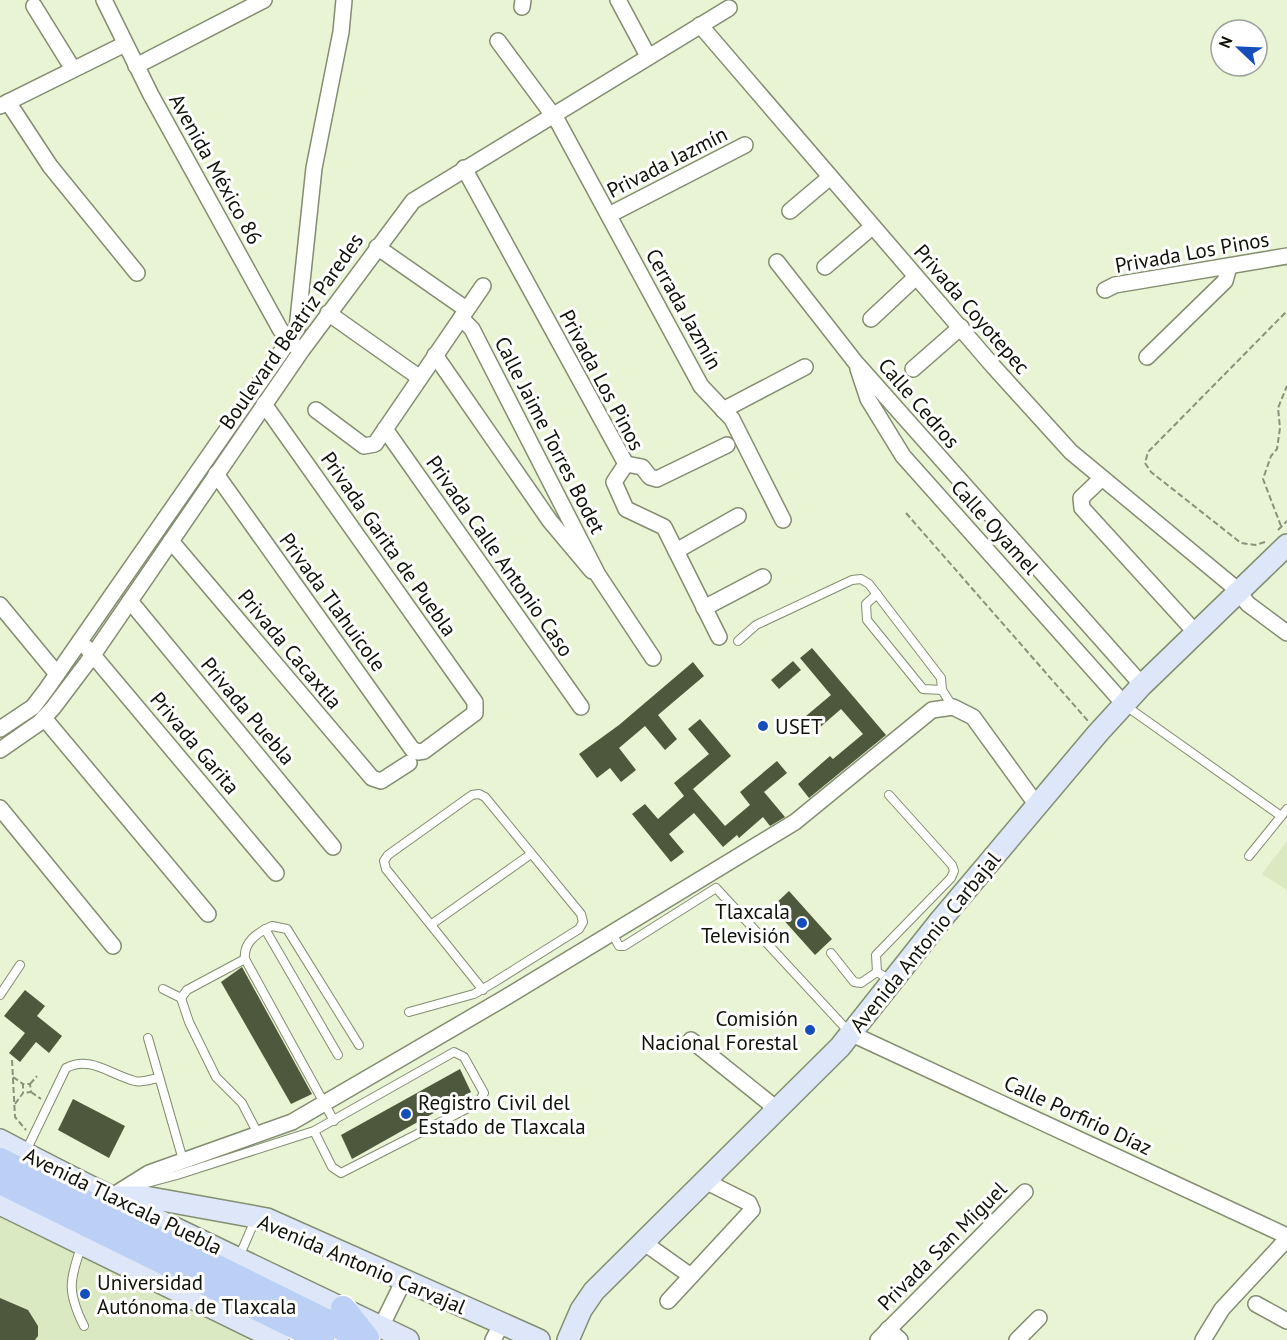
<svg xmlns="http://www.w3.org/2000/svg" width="1287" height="1340" viewBox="0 0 1287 1340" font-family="'PT Sans',sans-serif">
<rect width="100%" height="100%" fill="#e8f4d4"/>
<g fill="#dae9c2">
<polygon points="1287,841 1287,890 1262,874"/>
<polygon points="0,1211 265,1340 0,1340"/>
</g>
<g fill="#4e583d">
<polygon points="812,648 886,735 809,798 798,784 830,756 833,759 863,734 841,709 818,729 806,716 831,695 800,658"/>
<polygon points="793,661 801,670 779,689 771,680"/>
<polygon points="693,662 704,676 658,715 677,739 665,750 645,726 619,748 636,770 621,782 610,768 597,778 579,754 619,725"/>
<polygon points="700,719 731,756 693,789 725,826 750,805 740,792 777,761 787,773 764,792 785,817 770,826 763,817 739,838 737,835 723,847 694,813 669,834 684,852 671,862 632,814 645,804 658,819 684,796 674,783 709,754 688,729"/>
<polygon points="789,891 832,939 815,955 772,907"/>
<polygon points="242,967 312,1094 291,1104 221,982"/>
<polygon points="25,990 45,1006 37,1016 62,1036 49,1053 36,1042 20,1062 9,1053 25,1033 4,1016"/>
<polygon points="460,1069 471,1092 352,1159 341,1135"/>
<polygon points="73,1099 125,1126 109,1158 58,1130"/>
<polygon points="0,1298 28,1310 38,1326 38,1336 35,1340 0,1340"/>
</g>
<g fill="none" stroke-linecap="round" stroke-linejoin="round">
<g stroke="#838d70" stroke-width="10">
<g id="lane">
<polyline points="877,594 866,604 867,620 923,689 942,690"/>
<polyline points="738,641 756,625 852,580 861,579 869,584 941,678 942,690 953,707"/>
<polyline points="1126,706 1281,816"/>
<polyline points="889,795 952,865 954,871 951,878 876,955 877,972 892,981"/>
<polyline points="1249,856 1287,809"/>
<polyline points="432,924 531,854"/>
<polyline points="265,929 338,1055"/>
<polyline points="612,933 619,946 624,946 716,888 850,1033"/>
<polyline points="831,953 854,982 861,983 877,972"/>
<path d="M245,959C243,942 258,932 272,926L287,929L359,1045"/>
<polyline points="163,989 181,998 189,1022 216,1077 242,1103 258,1134"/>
<polyline points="0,995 20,965"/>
<polyline points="181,998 187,990 245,959 334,1121"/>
<polyline points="409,1012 474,994 493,983 579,929 583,922 581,914 485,797 479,794 472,795 388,855 384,861 386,869 483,990"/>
<polyline points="148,1038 183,1160"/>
<path d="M26,1151L66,1068C90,1055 111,1075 135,1081C142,1083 152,1079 159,1078"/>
<polyline points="136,1186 177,1175 314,1131 454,1052 464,1057 484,1093 478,1103 341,1173 332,1167 314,1131"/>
<path d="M82,1245C69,1280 67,1292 84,1326"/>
<polyline points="239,1257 255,1220"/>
</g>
</g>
<g stroke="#838d70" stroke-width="18">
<g id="street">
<polyline points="104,0 151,95 280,329 294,345"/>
<polyline points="618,0 648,56"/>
<polyline points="34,6 73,69"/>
<polyline points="522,7 523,0"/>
<polyline points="700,25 993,366 1071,452 1234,587 1248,604 1287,633"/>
<polyline points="498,41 558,122 701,386 732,419 783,520"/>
<polyline points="136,66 264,0"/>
<polyline points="8,102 50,166 137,273"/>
<polyline points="0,106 125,44"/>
<polyline points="464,168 626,464"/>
<polyline points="790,211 829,178"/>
<polyline points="609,215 745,145"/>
<polyline points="377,247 466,309"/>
<polyline points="777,262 856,363 1142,685"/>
<polyline points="825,267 872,227"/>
<polyline points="1105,290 1115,285 1287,256"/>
<polyline points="328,313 420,378"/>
<polyline points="461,318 472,329 598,575 653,658"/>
<polyline points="871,319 916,277"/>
<polyline points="435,355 550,521 592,571"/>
<polyline points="1147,357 1225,281 1229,267"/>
<polyline points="858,369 868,399 903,456 1124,704"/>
<polyline points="913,369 961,327"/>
<polyline points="316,410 364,446 375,444 483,286"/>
<polyline points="723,410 805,367"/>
<polyline points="385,429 581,707"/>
<polyline points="626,464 614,482 626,509 664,527 719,637"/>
<polyline points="626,464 642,467 650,477 657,479 727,445"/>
<polyline points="216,474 412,749 418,752 424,751 475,713 475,702 264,404"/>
<polyline points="1102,478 1081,498 1082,508 1197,634"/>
<polyline points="171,541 372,778 381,781 409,763"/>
<polyline points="676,551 738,516"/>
<polyline points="130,601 333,847"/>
<polyline points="0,605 57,674"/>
<polyline points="704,608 763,577"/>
<polyline points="87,648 276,873"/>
<polyline points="44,718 208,914"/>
<polyline points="0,729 33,707 46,690 297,329 314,168 341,32 344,0"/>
<polyline points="0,750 39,723 53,708 93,655 302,350 413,201 729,8"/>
<polyline points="0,808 113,946"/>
<polyline points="852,1034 1287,1236"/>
<polyline points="691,1040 778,1110"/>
<polyline points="109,1198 149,1173 292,1122 503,999 795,822 932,710 953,707 973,717 1036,804"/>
<polyline points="643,1242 691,1276"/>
<polyline points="668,1301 752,1210 749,1203 705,1181"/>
<polyline points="1256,1304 1287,1321"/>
<polyline points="381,1327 404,1280"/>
<polyline points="888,1329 900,1340"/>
<polyline points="493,1340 502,1323"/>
<polyline points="878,1340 1025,1192"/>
<polyline points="1017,1340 1039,1318"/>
<polyline points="1203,1340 1222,1309 1287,1239"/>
</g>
</g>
<g stroke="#838d70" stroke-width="24">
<g id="secondary">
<path d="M0,1140C134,1211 272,1274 408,1340"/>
<polyline points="109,1197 145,1197 267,1219 539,1340"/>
<polyline points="0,1204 278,1340"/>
<polyline points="568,1340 581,1310 594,1291 840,1047 939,922 1098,733 1142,685 1287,545"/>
</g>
</g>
<g stroke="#fff" stroke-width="27">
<g id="primary">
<polyline points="0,1160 365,1340"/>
<polyline points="0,1182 322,1340"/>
<polyline points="343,1308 367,1338"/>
</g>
</g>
<g stroke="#8a927c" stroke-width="2" stroke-dasharray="6 3" stroke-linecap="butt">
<polyline points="906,513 1088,721"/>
<polyline points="1281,526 1263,479 1271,456 1277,449 1280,428 1278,408 1287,386"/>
<polyline points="1278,530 1287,521"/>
<polyline points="1265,542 1255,545 1241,543 1151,472 1145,463 1148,452 1287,311"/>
<polyline points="12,1060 15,1117 26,1130"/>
<polyline points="13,1077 23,1084"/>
<polyline points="30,1084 37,1076"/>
<polyline points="31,1092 41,1099"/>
<polyline points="15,1104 23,1093 23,1084 30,1084 31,1092 23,1093"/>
</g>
<use href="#lane" stroke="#fff" stroke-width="8"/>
<use href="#street" stroke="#fff" stroke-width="15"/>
<use href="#secondary" stroke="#dde7f9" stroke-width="21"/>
<use href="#primary" stroke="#bbd0f4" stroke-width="24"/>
</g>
<g fill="#154eba" stroke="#fff" stroke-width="2">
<circle cx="763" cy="726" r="6"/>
<circle cx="802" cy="923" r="6"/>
<circle cx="810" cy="1030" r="6"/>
<circle cx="406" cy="1114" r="6"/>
<circle cx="85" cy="1294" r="6"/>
</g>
<g text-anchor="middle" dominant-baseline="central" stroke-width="6" stroke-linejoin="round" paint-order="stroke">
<g font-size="21" fill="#101309" stroke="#fff">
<text transform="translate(667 162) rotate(-27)">Privada Jazmín</text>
<text transform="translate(216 169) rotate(61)">Avenida México 86</text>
<text transform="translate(1192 252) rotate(-10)">Privada Los Pinos</text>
<text transform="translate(684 309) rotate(61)">Cerrada Jazmín</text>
<text transform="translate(972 309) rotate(49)">Privada Coyotepec</text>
<text transform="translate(291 331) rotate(-55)">Boulevard Beatriz Paredes</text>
<text transform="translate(602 380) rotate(62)">Privada Los Pinos</text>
<text transform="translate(919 403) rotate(49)">Calle Cedros</text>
<text transform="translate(550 435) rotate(63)">Calle Jaime Torres Bodet</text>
<text transform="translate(995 527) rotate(48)">Calle Oyamel</text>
<text transform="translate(389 544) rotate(55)">Privada Garita de Puebla</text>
<text transform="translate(500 556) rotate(55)">Privada Calle Antonio Caso</text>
<text transform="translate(333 602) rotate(54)">Privada Tlahuicole</text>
<text transform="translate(290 649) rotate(50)">Privada Cacaxtla</text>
<text transform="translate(248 711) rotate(50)">Privada Puebla</text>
<text transform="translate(195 743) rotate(50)">Privada Garita</text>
<text transform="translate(925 942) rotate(-51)">Avenida Antonio Carbajal</text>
<text transform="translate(1078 1115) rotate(25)">Calle Porfirio Díaz</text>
<text transform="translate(123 1201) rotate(26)">Avenida Tlaxcala Puebla</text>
<text transform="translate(942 1246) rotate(-45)">Privada San Miguel</text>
<text transform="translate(362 1264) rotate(23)">Avenida Antonio Carvajal</text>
</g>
<g font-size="21" fill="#101309" stroke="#fff" text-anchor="start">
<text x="775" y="726">USET</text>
<text x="790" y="911" text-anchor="end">Tlaxcala<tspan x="790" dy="24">Televisión</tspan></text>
<text x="798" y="1018" text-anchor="end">Comisión<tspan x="798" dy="24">Nacional Forestal</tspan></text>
<text x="418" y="1102">Registro Civil del<tspan x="418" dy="24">Estado de Tlaxcala</tspan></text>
<text x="97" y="1282">Universidad<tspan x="97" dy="24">Autónoma de Tlaxcala</tspan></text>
</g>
</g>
<g transform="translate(1239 48) rotate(293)"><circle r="28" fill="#ffffff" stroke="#9fa19d" stroke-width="1.5"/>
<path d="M0-4.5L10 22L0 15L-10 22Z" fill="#154eba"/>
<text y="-9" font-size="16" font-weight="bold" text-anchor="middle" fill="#101309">N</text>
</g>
</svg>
